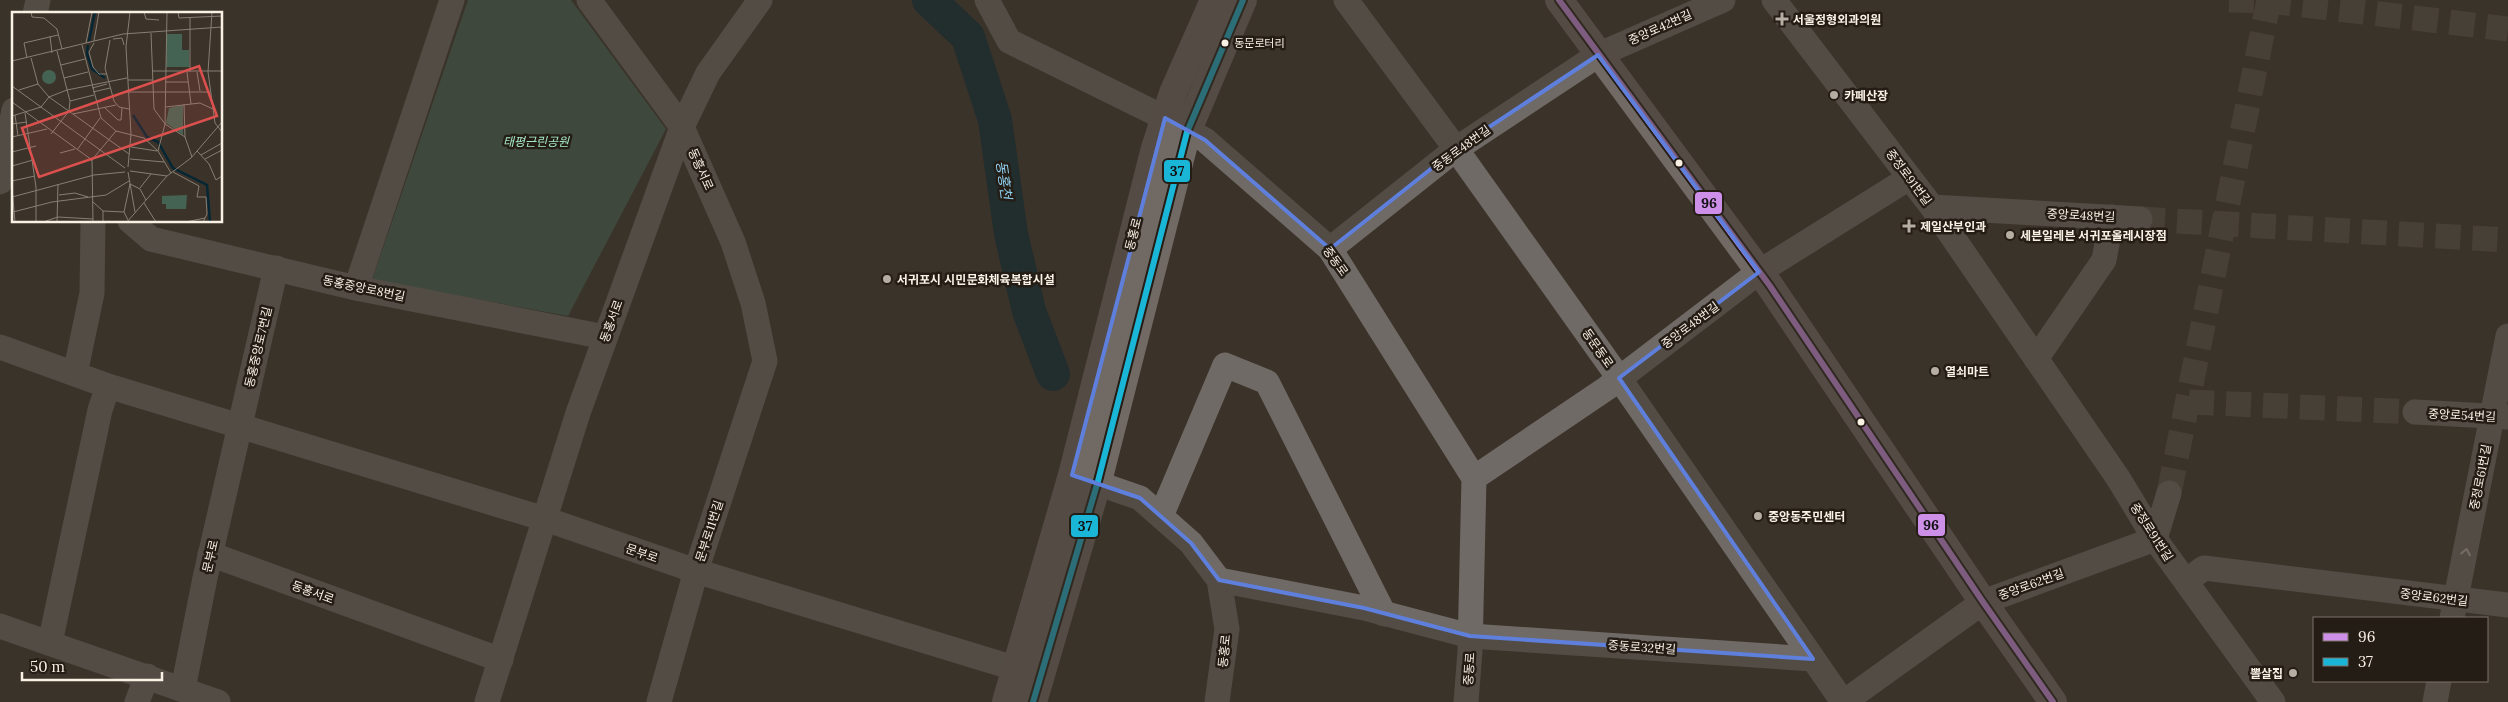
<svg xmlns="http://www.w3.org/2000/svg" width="2508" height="702" viewBox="0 0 2508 702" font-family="Lora,'Noto Sans KR',serif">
<rect width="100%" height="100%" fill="#3b3329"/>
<polygon fill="#456352" points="468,0 571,0 666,129 568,316 372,280"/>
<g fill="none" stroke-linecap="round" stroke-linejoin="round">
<polyline stroke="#052634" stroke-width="34" points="929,0 968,37 995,120 1011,234 1029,311 1053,374"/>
<g stroke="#585045" stroke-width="25" stroke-dasharray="25 12" stroke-linecap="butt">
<polyline points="2229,0 2269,1 2508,29"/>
<polyline points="2140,219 2508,240"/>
<polyline points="2189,402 2415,412"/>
<polyline points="2169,493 2269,0"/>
</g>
<g stroke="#706a66" stroke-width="25">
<polyline points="589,0 682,127 733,242 753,303 765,361 696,571 659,702"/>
<polyline points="987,0 1009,41 1165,118 1205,140 1330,249 1474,478 1470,651 1466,702"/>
<polyline points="1346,0 1456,149 1619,378 1843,702"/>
<polyline points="1774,0 1932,207 2118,478 2155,539 2273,702"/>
<polyline points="35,14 38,0"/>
<polyline points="0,182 14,110"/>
<polyline points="1932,207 2140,219"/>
<polyline points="130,221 151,239 356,288 605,337"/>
<polyline points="1330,249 1456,149 1598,55 1723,0"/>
<polyline points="356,288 452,0"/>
<polyline points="0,347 108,386 545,519 696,571 1014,668 1029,685"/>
<polyline points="2036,359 2104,260 2112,217"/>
<polyline points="75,374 92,293 93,221"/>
<polyline points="2415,412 2508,417"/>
<polyline points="1079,477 1140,498 1191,543 1219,580 1227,629 1217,702"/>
<polyline points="1474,478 1607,388 1759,272 1909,178"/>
<polyline points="1161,516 1225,365 1267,382 1384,614"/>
<polyline points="210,554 501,660"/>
<polyline points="1219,580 1364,608 1470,636 1813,659"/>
<polyline points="2186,581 2204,568 2508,605"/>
<polyline points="2452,618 2508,336"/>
<polyline points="0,626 218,702"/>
<polyline points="50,643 100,410 108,386"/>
<polyline points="183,689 205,578 276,268"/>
<polyline points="137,702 147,676"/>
<polyline points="487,702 578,413 682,127 708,73 760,0"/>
<polyline points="1844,702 1983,602 2155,539 2169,493"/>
<polyline points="2435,702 2439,681"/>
</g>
<g stroke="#716964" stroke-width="28">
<polyline points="1559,0 1770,286 1983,602 2053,702"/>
<polyline points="1006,702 1072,475 1155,148 1173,93 1214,0"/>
<polyline points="1033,702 1098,481 1187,132 1243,0"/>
</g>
<g stroke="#241d15" stroke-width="10">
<polyline id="bus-1" points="1559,0 1770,286 1983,602 2053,702"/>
</g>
<g stroke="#241d15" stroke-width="10">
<polyline id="bus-2" points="1033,702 1098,481 1187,132 1243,0"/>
</g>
<use href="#bus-1" stroke="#ce8fe9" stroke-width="6"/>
<use href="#bus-2" stroke="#1ab6d8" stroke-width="6"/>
</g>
<defs><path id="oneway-chevron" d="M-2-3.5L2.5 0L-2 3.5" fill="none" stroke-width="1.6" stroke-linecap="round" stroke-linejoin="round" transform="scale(1.25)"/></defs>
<use stroke="#bcb4ac" href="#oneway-chevron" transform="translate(2466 552) rotate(-79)"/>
<path d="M0 0H2508V702H0ZM1598,55L1759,272L1619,378L1813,659L1470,636L1364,608L1219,580L1191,543L1140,498L1072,475L1165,118L1205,140L1330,249L1456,149Z" fill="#3b3329" fill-opacity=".55" fill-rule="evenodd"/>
<path fill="none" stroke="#5f7fdc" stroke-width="4" stroke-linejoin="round" d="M1598,55L1759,272L1619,378L1813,659L1470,636L1364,608L1219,580L1191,543L1140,498L1072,475L1165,118L1205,140L1330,249L1456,149Z"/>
<g fill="#b7aea3" stroke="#241d15" stroke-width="2">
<path d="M1779.5 11.5h5v5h5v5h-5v5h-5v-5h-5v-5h5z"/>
<circle cx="1834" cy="95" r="5"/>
<path d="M1906.5 218.5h5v5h5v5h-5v5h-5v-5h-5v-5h5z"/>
<circle cx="2010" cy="235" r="5"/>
<circle cx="887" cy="279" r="5"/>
<circle cx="1935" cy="371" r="5"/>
<circle cx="1758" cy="516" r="5"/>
<circle cx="2293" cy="673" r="5"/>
</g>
<g fill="#faf1e5" stroke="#241d15" stroke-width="2">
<circle cx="1225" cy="43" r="4.5"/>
<circle cx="1679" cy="163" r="4.5"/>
<circle cx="1861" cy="422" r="4.5"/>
</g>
<g text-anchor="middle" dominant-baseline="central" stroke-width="5" stroke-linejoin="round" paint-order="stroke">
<g font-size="11" fill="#faf1e5" stroke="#241d15" text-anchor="start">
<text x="1234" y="43">동문로터리</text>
</g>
<g font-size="12" font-weight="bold" fill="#faf1e5" stroke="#241d15" text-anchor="start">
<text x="1793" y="19">서울정형외과의원</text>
<text x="1844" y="95">카페산장</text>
<text x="1920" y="226">제일산부인과</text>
<text x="2020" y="235">세븐일레븐 서귀포올레시장점</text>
<text x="897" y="279">서귀포시 시민문화체육복합시설</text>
<text x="1945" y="371">열쇠마트</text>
<text x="1768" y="516">중앙동주민센터</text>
<text x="2283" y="673" text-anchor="end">뽈살집</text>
</g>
<g font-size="12" fill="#faf1e5" stroke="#241d15">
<text transform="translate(1660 27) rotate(-24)">중앙로42번길</text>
<text transform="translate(1461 148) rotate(-36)">중동로48번길</text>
<text transform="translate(701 169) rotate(66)">동흥서로</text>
<text transform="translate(1909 177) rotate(53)">중정로91번길</text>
<text transform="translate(2081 215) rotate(3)">중앙로48번길</text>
<text transform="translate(1133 234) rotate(-76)">동홍로</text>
<text transform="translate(1336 261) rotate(54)">중동로</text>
<text transform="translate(364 288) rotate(12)">동홍중앙로8번길</text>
<text transform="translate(611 321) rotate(-70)">동홍서로</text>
<text transform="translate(1690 325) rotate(-37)">중앙로48번길</text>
<text transform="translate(258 347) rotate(-77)">동홍중앙로7번길</text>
<text transform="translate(1598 348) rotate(55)">동문동로</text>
<text transform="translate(2462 415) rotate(3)">중앙로54번길</text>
<text transform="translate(2480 477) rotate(-79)">중정로61번길</text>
<text transform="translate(709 531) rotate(-72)">문부로11번길</text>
<text transform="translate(2152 532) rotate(57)">중정로91번길</text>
<text transform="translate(642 553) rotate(19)">문부로</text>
<text transform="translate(210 556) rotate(-77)">문부로</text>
<text transform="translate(2031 584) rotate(-20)">중앙로62번길</text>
<text transform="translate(313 592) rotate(20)">동홍서로</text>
<text transform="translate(2434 597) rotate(7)">중앙로62번길</text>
<text transform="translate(1642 647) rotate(4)">중동로32번길</text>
<text transform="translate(1224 651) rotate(-84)">동홍로</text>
<text transform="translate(1469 669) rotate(-86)">중동로</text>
</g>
<g font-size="12" font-style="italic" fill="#a6e8c6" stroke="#241d15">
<text x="536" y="141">태평근린공원</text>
</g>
<g font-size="14" font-style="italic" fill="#8ed0f1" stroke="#241d15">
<text transform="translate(1004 180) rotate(82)">동홍천</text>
</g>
</g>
<g transform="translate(12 12)">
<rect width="210" height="210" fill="#3b3329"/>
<path d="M155,22H170V38H177V55H154ZM30 65a7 7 0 1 1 14 0a7 7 0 1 1-14 0ZM171,93V123L154,111L157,96ZM175,183L174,197H154V192H150V184Z" fill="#456352"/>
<path fill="none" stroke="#052634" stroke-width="2.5" d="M77,29L83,0M76,33L75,42L80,57L93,66M121,103L135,125L146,130L161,156L195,173L198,210"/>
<path fill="none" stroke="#877f74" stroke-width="1" d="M19,0L20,5L32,6L45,17L50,37M132,0L134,7L147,8M166,0L167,6L210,4M200,0L196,60L203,111L210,120M139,21L142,97L153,112L173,125M38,24L40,41M101,27L110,26L112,33M98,28L93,56L102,89L107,95L117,97M82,29L87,0M74,31L80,0M82,31L77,40L81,55L87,62H95M70,33L89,106L104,119L132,126L146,139L159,161M15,46L12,31L46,23M19,46L26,72L37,85L117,142M0,49L111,22L210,15M49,53L73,47M141,59H210M175,60L179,92M178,60V5M185,60L188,79M52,66L76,60M116,68H141M153,70H176M0,74L113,156M80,76L95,72M7,78L26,72M81,80L98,76M114,80H198M58,89L82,83M0,90L80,148L81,210M172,92L173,125L180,145M92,95L106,108H109L110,96M154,95L188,91L201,97M13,101L24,175V210M61,102L104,93M3,103L6,124M0,104L29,95L37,85L55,78L115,66M0,112L15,110M39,122L57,99L58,89L45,39M0,125L35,117M119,135L145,139M65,138L88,106M146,139L153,112L155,0M185,139L197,152L204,168L210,164M0,140L24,134M48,141L63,137M189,143L210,131M118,147L152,150M193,147L210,138M79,149L104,119M0,154L21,148M116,155L119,122L114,35L118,0M118,159L155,164M116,160L123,200M161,160L187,174L185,185H194L195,202L191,210M0,169L23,164M0,175L3,210M128,176L139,162M47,183L63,181L76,185M0,185L82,163L113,160M81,190L91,199V210M132,191L144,210M91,199L112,200M1,200L40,190L94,183L117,169M116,208L112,200L118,172L128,177L134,188M31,210L46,205L81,207M45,210L46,172M115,210L155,164L179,146L210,110M174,210L193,206"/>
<path fill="#dd504e" fill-opacity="0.15" stroke="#dd504e" stroke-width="2.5" d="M187,54L205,104L27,165L10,116Z"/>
<rect width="210" height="210" fill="none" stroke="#faf1e5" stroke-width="2.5"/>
</g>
<g stroke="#241d15" stroke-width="2">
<rect x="1163" y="159" width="28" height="24" rx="5" fill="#1ab6d8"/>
<rect x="1694" y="191" width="29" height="24" rx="5" fill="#ce8fe9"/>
<rect x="1917" y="513" width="29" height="24" rx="5" fill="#ce8fe9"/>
<rect x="1070" y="514" width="29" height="24" rx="5" fill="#1ab6d8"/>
</g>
<g font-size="14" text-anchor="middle" font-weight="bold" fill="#111">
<text x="1177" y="176">37</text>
<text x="1709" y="208">96</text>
<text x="1931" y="530">96</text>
<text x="1085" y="531">37</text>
</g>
<rect x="2313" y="617" width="175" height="65" fill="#241d15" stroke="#7a7268"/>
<rect x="2323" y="633" width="25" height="8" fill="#ce8fe9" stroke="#7a7268"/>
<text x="2358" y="642" font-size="15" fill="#faf1e5">96</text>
<rect x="2323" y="658" width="25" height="8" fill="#1ab6d8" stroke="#7a7268"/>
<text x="2358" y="667" font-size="15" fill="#faf1e5">37</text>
<path d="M22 672v8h140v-8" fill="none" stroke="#faf1e5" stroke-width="2.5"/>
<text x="30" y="672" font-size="15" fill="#faf1e5" stroke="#241d15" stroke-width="4" paint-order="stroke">50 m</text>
</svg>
